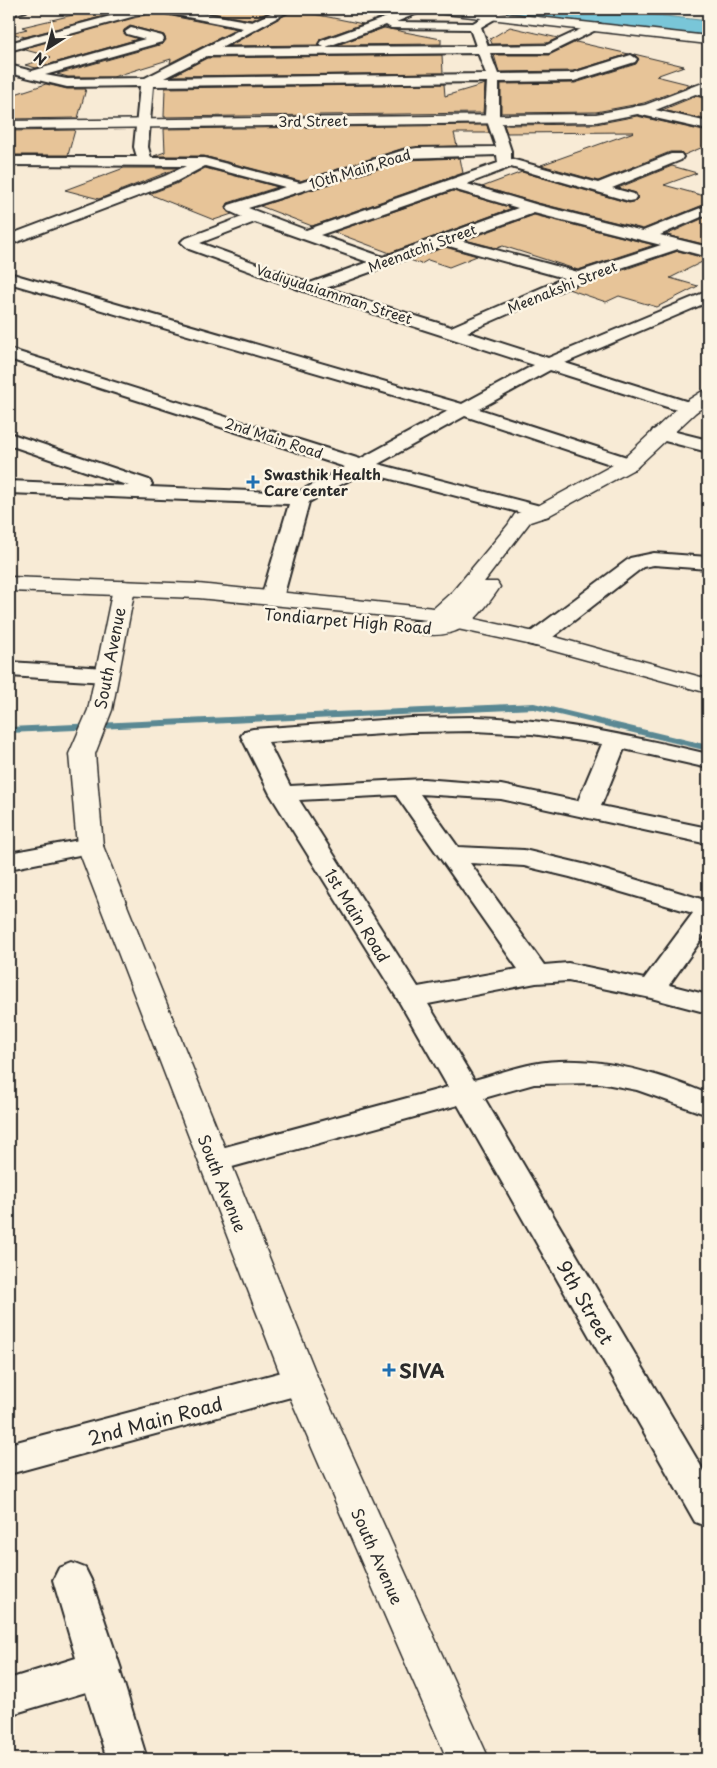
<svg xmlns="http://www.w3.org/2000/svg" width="717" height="1768" viewBox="0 0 717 1768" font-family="'Playpen Sans',sans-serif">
<rect width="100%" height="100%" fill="#f8ebd6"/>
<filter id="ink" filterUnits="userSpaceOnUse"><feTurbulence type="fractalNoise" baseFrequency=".02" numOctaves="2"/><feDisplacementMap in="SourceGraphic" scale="10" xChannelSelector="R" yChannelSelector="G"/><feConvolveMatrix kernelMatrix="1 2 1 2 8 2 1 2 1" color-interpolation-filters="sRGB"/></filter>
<g filter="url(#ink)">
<polygon fill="#79c6d8" stroke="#5a8893" points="477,9 604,9 708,21 708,37"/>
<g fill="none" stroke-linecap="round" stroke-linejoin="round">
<polygon fill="#5a8893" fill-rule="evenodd" points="534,703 708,745 708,751 534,709 9,733 9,727"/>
</g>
<g fill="#e7c498" stroke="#2b2b2b">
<polygon points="98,9 131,9 25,37 11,33 27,29 22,27"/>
<polygon points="188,9 275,9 252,20"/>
<polygon points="294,10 363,24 320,39 318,45 229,46"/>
<polygon points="156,11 162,14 237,29 170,63 171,59 113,77 68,77 57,74 163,44 166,40 164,35 130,26 124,30 124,33 138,39 36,68 25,65 51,57 22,49"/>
<polygon points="510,27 558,38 547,43 492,44 490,39"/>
<polygon points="384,28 441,39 441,44 337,45"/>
<polygon points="576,42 629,54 573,71 499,72 494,55 549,55"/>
<polygon points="634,54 684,66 656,76 692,85 644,103 596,112 501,113 501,84 575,83 636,64 639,59"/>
<polygon points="442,55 443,73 172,76 207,58"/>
<polygon points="46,84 67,89 86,89 78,118 9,119 9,96"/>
<polygon points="444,84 445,96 485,84 483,113 164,117 165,88"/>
<polygon points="696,96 708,99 708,120 662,110"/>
<polygon points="637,116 708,132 708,145 684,155 681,152 670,152 598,181 541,165 634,132 507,133 504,125 596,124"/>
<polygon points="487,125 489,133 454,133 457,146 404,148 300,181 204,156 154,156 165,152 164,129"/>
<polygon points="75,130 68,155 9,155 9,131"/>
<polygon points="460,158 463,173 312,226 260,206 406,160"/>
<polygon points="672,166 697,173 664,185 708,197 708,203 643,229 538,203 482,187 522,172 629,203 634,202 638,198 636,193 618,188"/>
<polygon points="124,168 178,168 99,199 65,190"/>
<polygon points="205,168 278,187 228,203 225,209 232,214 214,220 149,194 176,184"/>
<polygon points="453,191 512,208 390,253 334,232"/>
<polygon points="534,215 654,245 578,270 503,246 497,248 465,240"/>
<polygon points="708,216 708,245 666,235"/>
<polygon points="445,247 477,256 449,267 428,260 421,264 410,260"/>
<polygon points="678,251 708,259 670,278 698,286 657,307 619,296 606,302 568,289"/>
</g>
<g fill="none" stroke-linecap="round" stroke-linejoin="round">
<g stroke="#2b2b2b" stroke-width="4">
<g id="minor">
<polygon points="9,9 28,9 26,11 9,16"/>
<polygon points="137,9 155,9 153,11 9,51 9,43"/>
<path d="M157,9H179L252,22L279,9H293L221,48L324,47L319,44L321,41L409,9H425L423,11L396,22L473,23L492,12H500L502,14L500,16L481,27L488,46L547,45L592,24H600L602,26L600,28L549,53H490L498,74L573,73L631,55L637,59L635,62L574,81L499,82V115L511,151V159L598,183L671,154H681L683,157L681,160L612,188L634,194L636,197L634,200L629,201L511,167L467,184L538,205L643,231L708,205V214L660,235L708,247V257L678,249L585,280L467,332L548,358L708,291V302L565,363L695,404L698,408L695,412L689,413L683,412L550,370L479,409L636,460L639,464L636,468L629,470L622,468L465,416L378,464L548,508L551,512L548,516L541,518L364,472L309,502L283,598L280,603L272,604L264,603L261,598L289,504L9,493V481L129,486L9,445V433L149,480L152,484L150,487L297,493L345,467L9,359V349L360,459L448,411L9,283V273L462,404L534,365L304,291L189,249L181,242L184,239L242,217L229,211L227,208L229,205L285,187L205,166L175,182L9,245V235L165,176L186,166L9,165V157H137L134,147L140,86L67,87L9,73V65L32,71L145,39L127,34L125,32L131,28L162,36L164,39L162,42L45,75L67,79L145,78L243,28L162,12ZM386,25L391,28L470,29L476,46L326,47ZM478,53L486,74L164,78L207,56ZM487,82L485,115L496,147L417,148L404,150L300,183L204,158H151L148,147L153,86ZM497,155L498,163L306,230L248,208L406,158ZM453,189L518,208L383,257L320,235ZM534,213L661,245L578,272L459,240ZM255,222L368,262L310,283L200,243ZM445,245L564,278L451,327L326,288Z"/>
<polygon points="695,86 708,89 708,97 691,93 689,90 691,87"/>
<polygon points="638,106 708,122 708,130 633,113 631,110 633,107"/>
<polygon points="660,428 708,440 708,452 653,438 651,434 653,430"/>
<polygon points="654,553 708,557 708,569 654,565 643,567 544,644 536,646 528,644 525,639 528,634 630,558"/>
<polygon points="9,662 106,668 114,670 117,675 114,680 106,682 9,676"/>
<path d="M475,717C555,719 631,736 708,754V768L624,749L601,806L708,828V844L501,799L420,794L458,847L524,850L587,865L708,901V930L669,985L708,995V1013L651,998L568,981L536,983L428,1004L474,1080C493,1075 513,1068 533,1064C591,1053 655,1072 708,1094V1115L637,1090L600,1083L534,1084L484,1098L708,1478V1527L695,1522L458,1105L214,1172L203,1169L199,1161L203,1153L448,1087L397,998L270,794L241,736L245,731L253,729L411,718ZM475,731L532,734L602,744L578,801L501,785L423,779L290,786L268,742L411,732ZM396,795L518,969L418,987L299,800ZM470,863L524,866L570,877L693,913L644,979L568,963L544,965Z"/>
<polygon points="90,838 99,841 103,846 99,851 9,869 9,853"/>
<polygon points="301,1367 313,1371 318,1381 313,1391 9,1474 9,1444"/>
<polygon points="72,1563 85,1568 91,1580 121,1669 120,1671 147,1759 107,1759 86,1692 9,1715 9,1679 76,1658 53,1580 59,1568"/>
</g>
</g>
<g stroke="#2b2b2b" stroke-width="3">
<g id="tertiary">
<polygon points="431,9 466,9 708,36 708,44 437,13"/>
<polygon points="708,81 708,89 653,111 596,122 9,129 9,121 596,114 645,105"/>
<polygon points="124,581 132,583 135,588 112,710 95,754 103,846 319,1381 489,1759 447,1759 283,1381 77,846 69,754 88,710 113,588 116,583"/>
<polygon points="461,616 544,634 708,679 708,693 532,645 453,628 450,623 453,618"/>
</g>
</g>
<g stroke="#2b2b2b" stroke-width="3">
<path id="secondary" d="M708,390V404L696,412L636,468L548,516L530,522L484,582H497L500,587C476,622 458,643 412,632L409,627L412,622L428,620L198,598L9,591V577L198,584L434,608L453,591L508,525L515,514L534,508L622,460L682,404L701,392Z"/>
</g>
<use href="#minor" fill="#fcf5e5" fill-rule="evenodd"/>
<use href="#tertiary" fill="#fcf5e5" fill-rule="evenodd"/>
<use href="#secondary" fill="#fcf5e5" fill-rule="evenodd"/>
</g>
</g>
<g fill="#1f6fb2" stroke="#fcf5e5" stroke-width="2">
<path d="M250.5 474.5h5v5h5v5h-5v5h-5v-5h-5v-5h5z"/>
<path d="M386.5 1362.5h5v5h5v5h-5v5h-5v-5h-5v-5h5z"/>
</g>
<g text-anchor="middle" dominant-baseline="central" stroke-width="5" stroke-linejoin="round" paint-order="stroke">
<g font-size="14" fill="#2b2b2b" stroke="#fcf5e5">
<text transform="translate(313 121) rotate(-1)">3rd Street</text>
<text transform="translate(360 169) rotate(-17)">10th Main Road</text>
<text transform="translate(422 248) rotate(-20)">Meenatchi Street</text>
<text transform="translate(562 287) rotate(-22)">Meenakshi Street</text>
<text transform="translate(334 294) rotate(18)">Vadiyudaiamman Street</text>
<text transform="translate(274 438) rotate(18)">2nd Main Road</text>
</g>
<g font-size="14" font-weight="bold" fill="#2b2b2b" stroke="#fcf5e5" text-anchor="start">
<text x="264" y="474">Swasthik Health<tspan x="264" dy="16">Care center</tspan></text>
</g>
<g font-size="16" fill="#2b2b2b" stroke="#fcf5e5">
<text transform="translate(348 620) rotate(5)">Tondiarpet High Road</text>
<text transform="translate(109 658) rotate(-79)">South Avenue</text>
<text transform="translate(358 915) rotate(58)">1st Main Road</text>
<text transform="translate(223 1183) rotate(68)">South Avenue</text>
<text transform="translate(378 1556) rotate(66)">South Avenue</text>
</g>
<g font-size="19" fill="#2b2b2b" stroke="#fcf5e5">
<text transform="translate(586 1302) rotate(60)">9th Street</text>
<text transform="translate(155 1420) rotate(-15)">2nd Main Road</text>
</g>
<g font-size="19" font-weight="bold" fill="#2b2b2b" stroke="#fcf5e5" text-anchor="start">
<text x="399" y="1370">SIVA</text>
</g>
</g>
<rect width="717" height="1768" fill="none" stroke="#fcf5e5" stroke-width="30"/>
<rect x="15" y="15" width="687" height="1738" fill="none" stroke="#2b2b2b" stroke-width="2" filter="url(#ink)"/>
<g transform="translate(48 48) rotate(216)" stroke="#fcf5e5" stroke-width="4" paint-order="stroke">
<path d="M0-4L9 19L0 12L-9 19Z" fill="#2b2b2b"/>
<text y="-8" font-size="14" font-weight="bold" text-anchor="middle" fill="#2b2b2b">N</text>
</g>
</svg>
